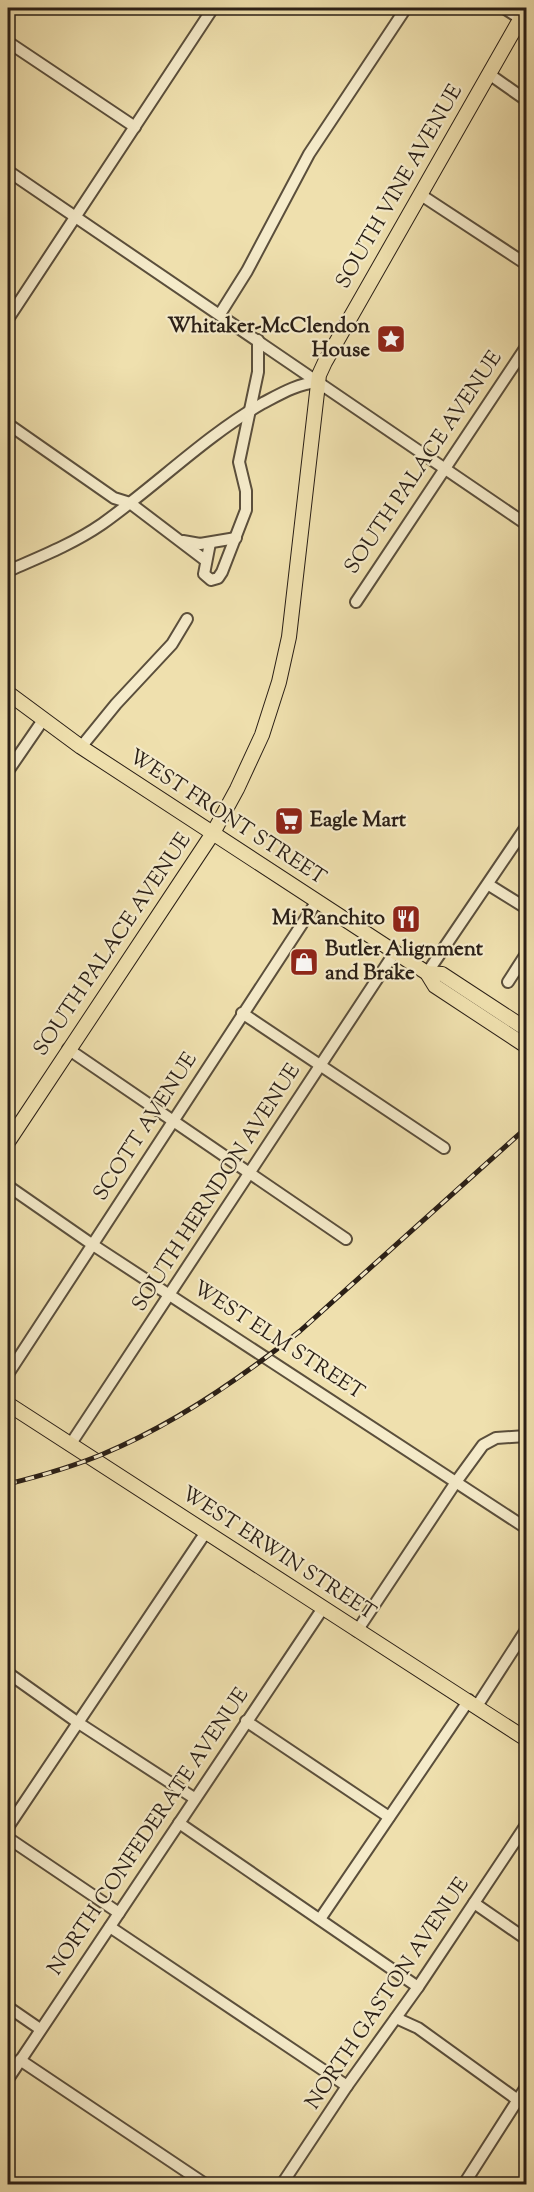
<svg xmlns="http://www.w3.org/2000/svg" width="534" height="2192" viewBox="0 0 534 2192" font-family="'Sorts Mill Goudy',serif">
<rect width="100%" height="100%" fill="#efe0ae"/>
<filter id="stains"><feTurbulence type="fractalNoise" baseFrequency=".00333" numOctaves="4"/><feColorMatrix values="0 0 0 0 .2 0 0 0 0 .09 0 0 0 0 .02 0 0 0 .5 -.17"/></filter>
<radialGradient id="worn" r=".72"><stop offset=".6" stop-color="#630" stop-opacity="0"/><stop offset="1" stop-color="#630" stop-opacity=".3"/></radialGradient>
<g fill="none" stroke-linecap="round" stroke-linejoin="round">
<g stroke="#5b4f3c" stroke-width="14">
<g id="minor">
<polyline points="504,8 521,19"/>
<polyline points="8,42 135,127"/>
<polyline points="489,74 526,100"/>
<polyline points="8,171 526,524"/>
<polyline points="421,195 526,264"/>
<polyline points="220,314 247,271 309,154 406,8"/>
<polyline points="8,319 213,8"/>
<polyline points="8,424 114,498 130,503 205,560"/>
<polyline points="183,541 200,544 236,538"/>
<polyline points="210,543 204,574 211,580 218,578 222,572 246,510 246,491 239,462 258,372 258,340"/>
<path d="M8,571C40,557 73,544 102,524C157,485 204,437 263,403C282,393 297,384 318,382"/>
<polyline points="356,602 526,347"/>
<polyline points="81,747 116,704 172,644 187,619"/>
<polyline points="8,771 43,720"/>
<polyline points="489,885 526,908"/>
<polyline points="427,973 526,827"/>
<polyline points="508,982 526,954"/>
<polyline points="242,1013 444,1148"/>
<polyline points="68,1049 346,1239"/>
<polyline points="8,1186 93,1245 526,1528"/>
<polyline points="8,1374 317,901"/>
<polyline points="70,1445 395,952"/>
<polyline points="357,1631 456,1482 483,1445 496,1438 526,1436"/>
<polyline points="8,1673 77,1722 194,1798"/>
<polyline points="477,1706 526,1630"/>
<polyline points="246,1721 389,1817"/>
<polyline points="179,1823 418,1987"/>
<polyline points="8,1827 206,1532"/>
<polyline points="8,1838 119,1913"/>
<polyline points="474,1903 526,1939"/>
<polyline points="320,1919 469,1700"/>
<polyline points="110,1927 347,2086"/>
<polyline points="8,2007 40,2029"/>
<polyline points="396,2018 418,2028 526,2106"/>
<polyline points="20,2060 205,2184"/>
<polyline points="8,2079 323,1608"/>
<polyline points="282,2184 347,2086 418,1987 526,1825"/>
<polyline points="464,2184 526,2087"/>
</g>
</g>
<g stroke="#2a1f16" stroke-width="16">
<g id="major">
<polyline points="8,693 81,747 427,973 435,986 526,1046"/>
<polyline points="427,973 442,974 526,1029"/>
<polyline points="8,1142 213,833 237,789 262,735 279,682 289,637 319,375 325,362 526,9"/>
<polyline points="8,1404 526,1739"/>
</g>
</g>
<use href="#minor" stroke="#f5ebca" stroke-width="10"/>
<use href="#major" stroke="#efe0ae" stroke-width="14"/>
<g stroke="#2a1f16" stroke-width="5">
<path id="rail" d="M8,1484C40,1476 72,1467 103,1454C175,1424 240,1379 300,1331L526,1128"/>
</g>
<use href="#rail" stroke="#f5ebca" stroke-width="3" stroke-dasharray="9" stroke-linecap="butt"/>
</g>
<defs>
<g id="sight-square" transform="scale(1.5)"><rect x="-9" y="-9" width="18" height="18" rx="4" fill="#8f2418" stroke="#f5ebca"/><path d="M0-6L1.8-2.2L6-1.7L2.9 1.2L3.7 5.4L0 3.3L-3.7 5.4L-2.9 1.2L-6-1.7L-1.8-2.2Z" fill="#fff"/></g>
<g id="supermarket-square" transform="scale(1.5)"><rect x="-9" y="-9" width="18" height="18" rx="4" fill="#8f2418" stroke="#f5ebca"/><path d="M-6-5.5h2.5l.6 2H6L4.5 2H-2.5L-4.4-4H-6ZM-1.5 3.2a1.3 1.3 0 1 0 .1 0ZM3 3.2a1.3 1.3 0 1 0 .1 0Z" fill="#fff"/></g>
<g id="restaurant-square" transform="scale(1.5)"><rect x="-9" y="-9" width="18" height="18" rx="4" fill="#8f2418" stroke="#f5ebca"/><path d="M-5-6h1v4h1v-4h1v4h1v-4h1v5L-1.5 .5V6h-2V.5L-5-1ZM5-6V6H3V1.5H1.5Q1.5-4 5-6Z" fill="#fff"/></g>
<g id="shop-square" transform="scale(1.5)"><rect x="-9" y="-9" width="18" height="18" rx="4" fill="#8f2418" stroke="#f5ebca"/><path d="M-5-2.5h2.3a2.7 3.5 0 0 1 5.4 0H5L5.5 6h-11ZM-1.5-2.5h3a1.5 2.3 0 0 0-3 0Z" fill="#fff"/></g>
</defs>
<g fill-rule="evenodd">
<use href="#sight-square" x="391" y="339"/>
<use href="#supermarket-square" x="289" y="821"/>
<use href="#restaurant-square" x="406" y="919"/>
<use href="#shop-square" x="304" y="962"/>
</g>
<g text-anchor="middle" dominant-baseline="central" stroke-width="4.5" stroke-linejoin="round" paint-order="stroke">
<g font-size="21" fill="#2a1f16" stroke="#f5ebca">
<text transform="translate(400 187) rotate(-60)">SOUTH VINE AVENUE</text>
<text transform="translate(424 463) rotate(-56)">SOUTH PALACE AVENUE</text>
<text transform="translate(227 818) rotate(33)">WEST FRONT STREET</text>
<text transform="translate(113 945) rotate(-56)">SOUTH PALACE AVENUE</text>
<text transform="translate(146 1127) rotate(-57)">SCOTT AVENUE</text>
<text transform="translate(217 1188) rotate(-57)">SOUTH HERNDON AVENUE</text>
<text transform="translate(278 1341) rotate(33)">WEST ELM STREET</text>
<text transform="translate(278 1554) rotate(33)">WEST ERWIN STREET</text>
<text transform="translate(149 1832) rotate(-56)">NORTH CONFEDERATE AVENUE</text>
<text transform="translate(388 1994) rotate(-56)">NORTH GASTON AVENUE</text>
</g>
<g font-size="21" font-weight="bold" fill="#2a1f16" stroke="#f5ebca" text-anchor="end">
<text x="370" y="327">Whitaker-McClendon<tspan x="370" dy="24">House</tspan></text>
<text x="310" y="821" text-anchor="start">Eagle Mart</text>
<text x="385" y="919">Mi Ranchito</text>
<text x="325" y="950" text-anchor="start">Butler Alignment<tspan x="325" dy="24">and Brake</tspan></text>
</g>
</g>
<rect width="534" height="2192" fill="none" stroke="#efe0ae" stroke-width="30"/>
<rect x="9" y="9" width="516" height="2174" fill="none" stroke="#2a1f16" stroke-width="3"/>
<rect x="15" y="15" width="504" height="2162" fill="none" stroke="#2a1f16" stroke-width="1.5"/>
<rect width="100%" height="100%" filter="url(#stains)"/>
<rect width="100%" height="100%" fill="url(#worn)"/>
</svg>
